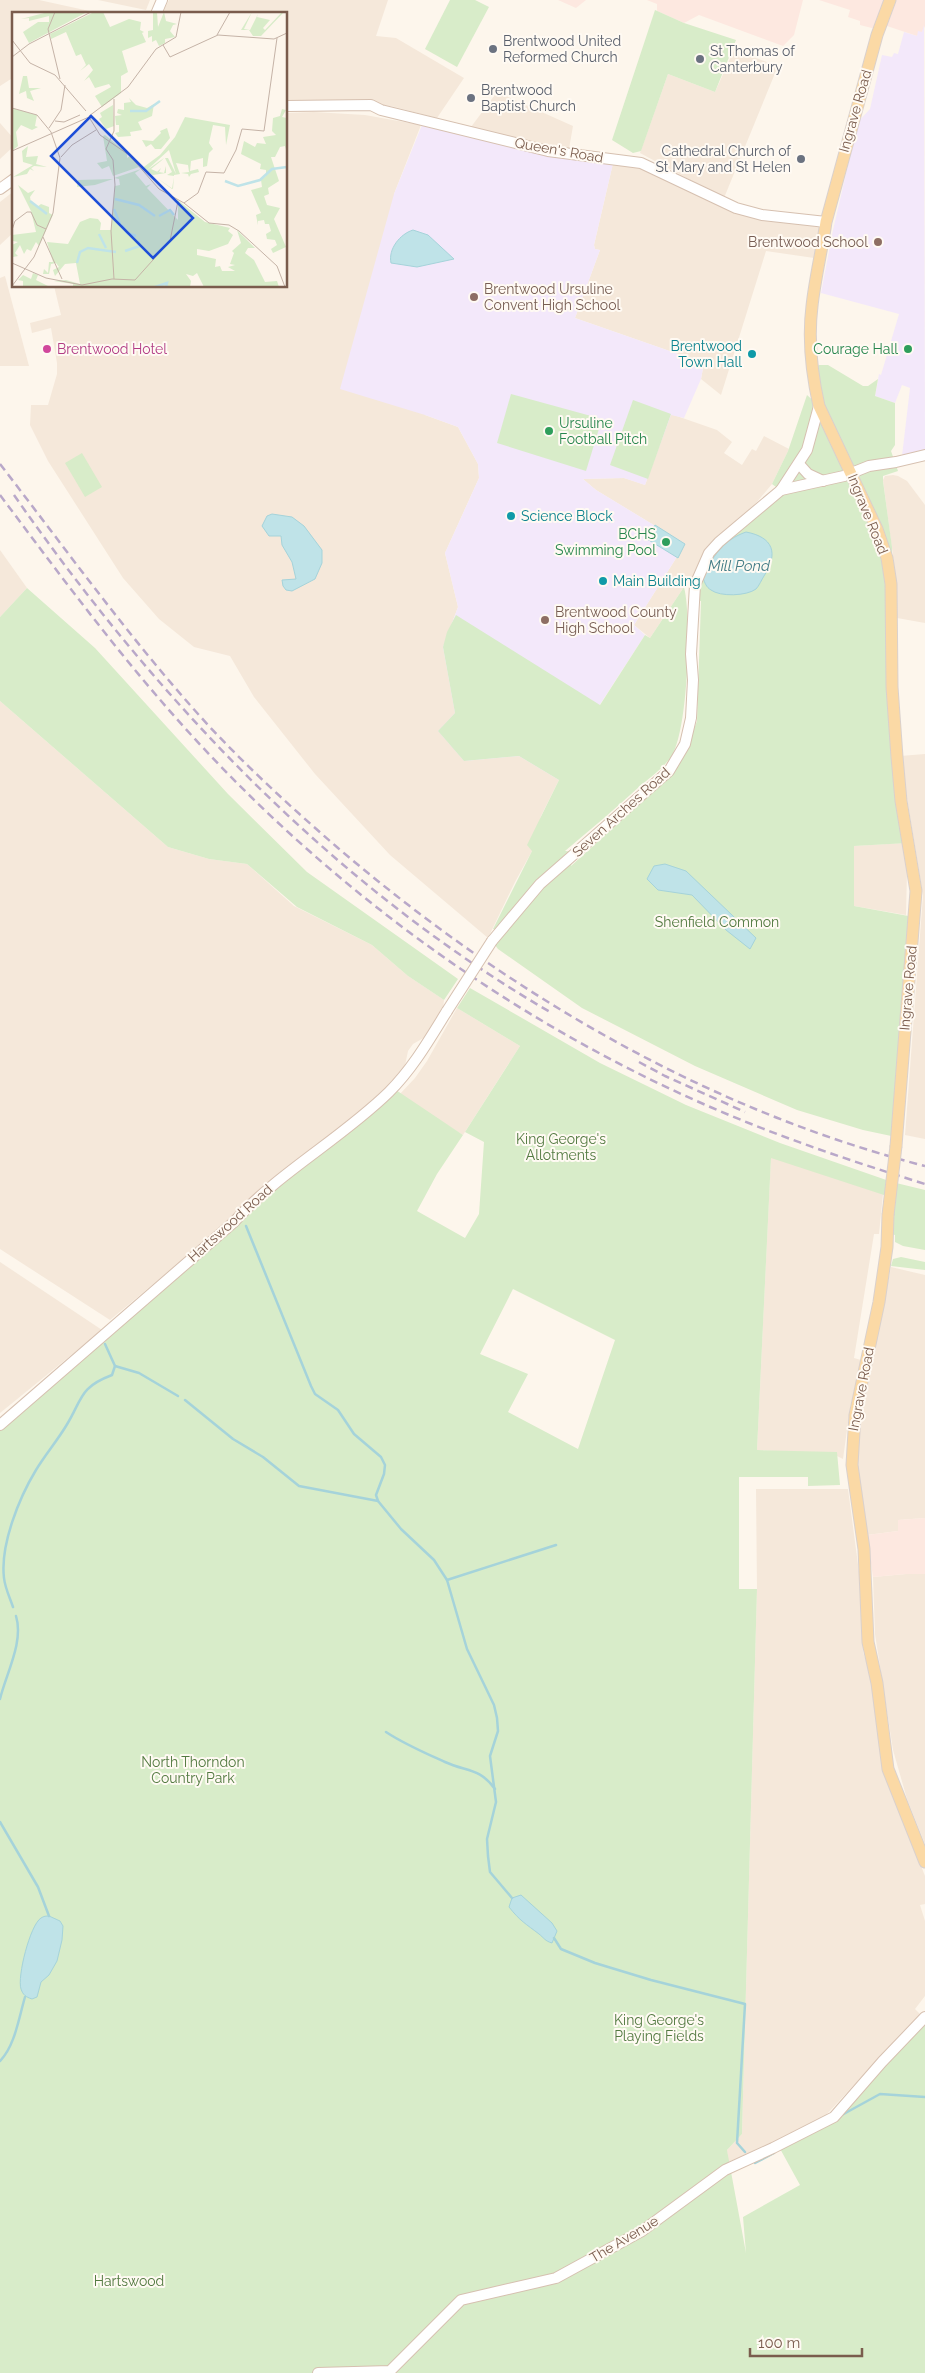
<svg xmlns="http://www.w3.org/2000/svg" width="925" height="2373" viewBox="0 0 925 2373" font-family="Raleway,sans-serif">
<rect width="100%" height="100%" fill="#fdf6ec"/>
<g fill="#f5e8da">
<polygon points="0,0 39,0 94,12 93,14 14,14 14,77 0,86"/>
<polygon points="98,0 150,0 146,10"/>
<polygon points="169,0 388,0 376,36 396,38 464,78 437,118 391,106 342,102 286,101 286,14 162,14"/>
<polygon points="734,50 778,66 724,198 640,153 668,74 715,92"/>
<polygon points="497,92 573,126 569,149 550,146 471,127"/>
<polygon points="314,112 365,115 421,125 394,194 425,415 458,427 478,464 479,478 445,553 458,607 443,647 464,761 519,756 559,780 541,816 532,851 515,882 488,938 390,855 315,774 254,697 230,656 194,647 159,619 123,578 48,461 30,425 31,405 48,405 57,374 57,363 51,328 32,333 30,323 61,315 54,286 286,286 286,113"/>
<polygon points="0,123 14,139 14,146 0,159"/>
<polygon points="614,159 641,163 723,204 826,222 821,259 766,251 721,395 701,379 704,363 575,318 600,250 595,249 594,245"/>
<polygon points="14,191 14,232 0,245 0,202"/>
<polygon points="5,276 29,366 0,366 0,278"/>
<polygon points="671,414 717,430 732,442 724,453 742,465 752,449 756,451 764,436 789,449 772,484 746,515 708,548 691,581 688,581 650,638 634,625 685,544 596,490 583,479 624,478 645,485"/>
<polygon points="893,475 898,476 907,481 925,505 925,623 897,618 896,579 883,480 885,476"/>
<polygon points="0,550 27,588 0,617"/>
<polygon points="0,701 168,847 209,859 247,864 294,906 372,945 408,976 444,1000 443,1009 427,1036 413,1044 408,1051 404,1070 369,1105 110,1320 0,1249"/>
<polygon points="925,754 925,1139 905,1135 923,895 900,756"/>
<polygon points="905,843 907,871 906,915 854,906 854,846"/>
<polygon points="457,1008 520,1046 463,1135 399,1095 415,1078 427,1061"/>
<polygon points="771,1157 883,1194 879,1234 874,1234 854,1358 861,1360 850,1408 843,1459 835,1455 757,1450"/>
<polygon points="0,1262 102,1330 0,1413"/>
<polygon points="891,1267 925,1275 925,1518 898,1520 898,1531 867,1535 858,1477 858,1436"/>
<polygon points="756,1489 848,1489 859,1572 863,1652 873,1682 885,1774 925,1876 925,1904 920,1905 925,1921 925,1996 915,2009 920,2014 826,2115 786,2138 728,2162 727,2150 742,2134 757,1589"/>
<polygon points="906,1574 925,1574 925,1844 907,1799 893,1750 875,1634 873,1577"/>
</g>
<g fill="#fde8e0">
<polygon points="558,0 586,0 576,8"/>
<polygon points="647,0 803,0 794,35 783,46 699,15 684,23 657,11 657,4"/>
<polygon points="819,0 925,0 925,26 922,32 917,36 887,26 872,28 860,25 860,21 848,17 850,10"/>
<polygon points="925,1518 925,1574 906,1574 873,1577 867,1535 898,1531 898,1520"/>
</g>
<g fill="#f3e8fa">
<polygon points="924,25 925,453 902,456 910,388 902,385 895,403 875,396 879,374 881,375 899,314 821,293 833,230 858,122 870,109 882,55 892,57 894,53 898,54 904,32 917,36 918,31 922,32"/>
<polygon points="424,120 481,134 614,159 594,245 595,249 600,250 575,318 704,363 701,379 684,418 671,415 645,485 624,478 583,479 596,490 685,544 634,625 645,635 584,729 559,780 519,756 464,761 438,731 455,713 443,647 458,607 445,553 479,478 478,464 458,427 425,415 340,389 394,194"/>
</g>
<g fill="#d8ecc9" fill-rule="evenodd">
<polygon points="450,0 475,0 489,7 457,67 425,49"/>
<polygon points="655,10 684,23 736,40 715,92 668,74 641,151 633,153 612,140"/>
<path d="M819,365H828L863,386H868L878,379L875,396L895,403V445L891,451L898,471L883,476V481L892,547V584L889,573L908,843L854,846V906L914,917L896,1137L863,1130L797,1110L695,1066L582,1008L498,949L492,941L500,930L493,929L532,851L527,845L559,780L519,756L464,761L438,731L455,713L443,647L447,632L456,615L600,705L645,635L650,638L684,587C692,618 688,732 671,757C663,768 651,777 640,786C616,808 590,830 565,851L575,852L571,866L674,772L684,756L697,721L701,601L694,600L704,563L785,484L776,487L772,484L788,451L807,395L818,405L813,369Z"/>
<polygon points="511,394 602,419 586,471 497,443"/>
<polygon points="633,400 671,414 648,479 610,465"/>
<polygon points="82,453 102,487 85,497 65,463"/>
<polygon points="27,588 95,648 228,794 307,872 458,979 444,1000 408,976 372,945 297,907 247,864 209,859 168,847 0,701 0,617"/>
<path d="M470,988L600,1063L686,1105L780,1143L892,1182L925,1190V1250L903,1246L895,1242V1235L885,1232L890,1197L771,1158L757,1450L837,1452L840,1485L808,1486V1477H739V1589H757L742,2134L727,2150L746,2253L743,2217L800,2185L778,2145L840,2110L925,2018V2373H0V1423L393,1088L463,1135L437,1174L417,1211L465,1238L479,1214L484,1142L465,1132L520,1046L457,1008ZM513,1289L615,1340L578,1449L508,1412L528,1374L480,1354Z"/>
<polygon points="901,1257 925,1262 925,1270 891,1266 893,1259"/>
</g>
<g fill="#bfe3e8" stroke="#a5d3da">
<path d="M413,230L428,235L454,259L417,267L391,263C388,249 400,234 413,230Z"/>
<polygon points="272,514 292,517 304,526 322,550 322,563 315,579 292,591 286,590 283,586 282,580 296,579 292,562 282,545 281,536 269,536 262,526 267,516"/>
<polygon points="655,525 685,544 678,558 647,539"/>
<path d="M746,532C773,537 779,553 764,576C762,579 759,586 756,589C747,596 720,597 711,590C706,587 705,583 703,578C712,557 723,540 746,532Z"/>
<polygon points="665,864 686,871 756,938 750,949 726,930 692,895 658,890 647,879 654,866"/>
<path d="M521,1895L552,1923L557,1931L552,1943C545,1941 544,1938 539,1934C526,1924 520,1921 509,1907L512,1898Z"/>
<path d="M49,1916L60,1921L63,1926L62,1940L57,1961L49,1975L41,1982L37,1997L32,1999C26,1997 23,1995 21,1989C17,1977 30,1925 41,1918C44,1916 46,1916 49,1916Z"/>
</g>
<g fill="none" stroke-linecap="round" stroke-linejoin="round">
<g stroke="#a5d3da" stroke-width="2.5">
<polyline points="246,1226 311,1386 315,1394 338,1410 354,1434 381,1457 385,1465 384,1474 376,1495 378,1501 401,1529 434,1560 447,1580 467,1649 494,1705 497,1718 498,1731 490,1756 496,1802 487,1839 488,1856 490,1872 512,1898"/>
<polyline points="115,1366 139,1373 178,1396"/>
<polyline points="185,1400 233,1439 263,1457 299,1486 378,1501"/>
<polyline points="447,1580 556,1545"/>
<path d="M13,1607C10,1598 5,1588 4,1578C0,1545 19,1498 36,1470C45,1455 57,1441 66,1426C83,1399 78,1388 112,1375L115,1366L105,1344"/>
<path d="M0,1699C6,1674 24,1642 16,1616"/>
<path d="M386,1732C404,1744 425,1753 445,1762C467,1772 480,1768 495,1789"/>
<polyline points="0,1822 38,1887 49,1916"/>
<polyline points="554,1938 561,1949 595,1963 651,1980 745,2004 737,2143 745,2152"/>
<path d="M0,2061C15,2046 19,2017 25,1997"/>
<polyline points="840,2116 880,2094 925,2097"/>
<polyline points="755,2163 774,2153"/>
</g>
<g stroke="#d6c0b0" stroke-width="12">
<g id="secondary">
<polyline points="156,14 162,0"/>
<polyline points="286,106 371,105 381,110 548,151 641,163 736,208 762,215 826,222"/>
<polyline points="0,189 14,179"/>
<polyline points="799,464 808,474 823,481"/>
<polyline points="781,490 807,450 819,406"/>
<polyline points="492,941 540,884 669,771 685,744 691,718 693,680 691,654 695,585 709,553 719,542 781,490 844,476 869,466 896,462 925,455"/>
<path d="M0,1425L234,1222C279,1172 341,1139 389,1092C413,1068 429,1040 447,1011"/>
<polyline points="318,2373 390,2371 461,2300 556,2278 642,2231 725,2170 773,2148 834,2117 882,2062 925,2017"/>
</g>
</g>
<g stroke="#dad1cd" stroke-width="13">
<g id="primary">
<path d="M890,0L877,35L826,222C822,250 815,278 812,306C808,338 812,375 819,406L877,529L887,558L891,584L892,687L897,757L901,801L916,891L896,1146"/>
<polyline points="888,1215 887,1247 879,1302 855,1415 852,1465 864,1549 868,1642 877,1683 888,1769 925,1862"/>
</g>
</g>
<use href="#secondary" stroke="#fff" stroke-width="10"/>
<use href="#primary" stroke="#fbd9a5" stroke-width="11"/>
<g stroke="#b9a8c9" stroke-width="2.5" stroke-dasharray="8 5" stroke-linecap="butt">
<path d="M0,464C68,552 133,643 208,725C249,769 293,809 338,848C508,993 707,1110 925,1166"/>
<path d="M0,495C57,571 113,647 176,718C322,883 506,1018 708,1106C779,1137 851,1161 925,1184"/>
<path d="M14,495C157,700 332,885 550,1012"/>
<polyline points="639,1062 665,1076 745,1112"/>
</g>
<g stroke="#d6c0b0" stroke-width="12" stroke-linecap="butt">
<polyline id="secondary-bridge" points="447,1011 492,941"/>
</g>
<g stroke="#dad1cd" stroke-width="13" stroke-linecap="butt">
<polyline id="primary-bridge" points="888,1215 896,1146"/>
</g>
<use href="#secondary-bridge" stroke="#fff" stroke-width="10"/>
<use href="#primary-bridge" stroke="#fbd9a5" stroke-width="11"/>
</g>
<g fill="#6b7280" stroke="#fffaf3" stroke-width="2">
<circle cx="493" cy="49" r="5"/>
<circle cx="700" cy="59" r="5"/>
<circle cx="471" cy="98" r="5"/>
<circle cx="801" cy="159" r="5"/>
</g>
<g fill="#8d6e63" stroke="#fffaf3" stroke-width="2">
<circle cx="878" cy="242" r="5"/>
<circle cx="474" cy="297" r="5"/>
<circle cx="545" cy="620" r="5"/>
</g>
<circle fill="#d1479c" stroke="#fffaf3" stroke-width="2" cx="47" cy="349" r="5"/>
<g fill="#2e9e5b" stroke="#fffaf3" stroke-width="2">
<circle cx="908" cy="349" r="5"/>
<circle cx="549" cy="431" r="5"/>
<circle cx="666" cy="542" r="5"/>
</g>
<g fill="#0f9aa8" stroke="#fffaf3" stroke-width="2">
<circle cx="752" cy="354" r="5"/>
<circle cx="511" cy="516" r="5"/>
<circle cx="603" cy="581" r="5"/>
</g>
<g text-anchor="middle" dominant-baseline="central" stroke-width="4" stroke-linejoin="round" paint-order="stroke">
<g font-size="14" fill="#5b616d" stroke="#fffaf3" text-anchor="start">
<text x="503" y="41">Brentwood United<tspan x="503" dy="16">Reformed Church</tspan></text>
<text x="710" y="51">St Thomas of<tspan x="710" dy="16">Canterbury</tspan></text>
<text x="481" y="90">Brentwood<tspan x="481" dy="16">Baptist Church</tspan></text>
<text x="791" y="151" text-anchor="end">Cathedral Church of<tspan x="791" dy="16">St Mary and St Helen</tspan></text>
</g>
<g font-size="14" fill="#7a5c4d" stroke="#fffaf3">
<text transform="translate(855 111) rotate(-74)">Ingrave Road</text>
<text transform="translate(559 150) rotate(10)">Queen's Road</text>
<text transform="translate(868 514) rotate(68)">Ingrave Road</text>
<text transform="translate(621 812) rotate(-42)">Seven Arches Road</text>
<text transform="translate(908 988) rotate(-85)">Ingrave Road</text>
<text transform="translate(230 1223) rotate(-42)">Hartswood Road</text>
<text transform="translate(861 1389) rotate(-79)">Ingrave Road</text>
<text transform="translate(624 2239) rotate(-31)">The Avenue</text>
</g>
<g font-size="14" fill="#785e54" stroke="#fffaf3" text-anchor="start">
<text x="868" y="242" text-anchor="end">Brentwood School</text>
<text x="484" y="289">Brentwood Ursuline<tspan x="484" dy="16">Convent High School</tspan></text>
<text x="555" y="612">Brentwood County<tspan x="555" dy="16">High School</tspan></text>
</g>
<g font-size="14" fill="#0d838f" stroke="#fffaf3" text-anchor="start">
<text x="742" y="346" text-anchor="end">Brentwood<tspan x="742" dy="16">Town Hall</tspan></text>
<text x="521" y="516">Science Block</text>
<text x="613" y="581">Main Building</text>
</g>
<g font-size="14" fill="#b23c85" stroke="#fffaf3" text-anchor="start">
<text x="57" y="349">Brentwood Hotel</text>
</g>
<g font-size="14" fill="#27864d" stroke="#fffaf3" text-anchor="end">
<text x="898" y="349">Courage Hall</text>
<text x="559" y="423" text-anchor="start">Ursuline<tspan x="559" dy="16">Football Pitch</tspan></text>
<text x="656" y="534">BCHS<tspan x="656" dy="16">Swimming Pool</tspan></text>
</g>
<g font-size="14" fill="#537a41" stroke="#fffaf3">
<text x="717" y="922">Shenfield Common</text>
<text x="561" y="1139">King George's<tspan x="561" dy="16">Allotments</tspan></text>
<text x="193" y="1762">North Thorndon<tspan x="193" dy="16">Country Park</tspan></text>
<text x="659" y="2020">King George's<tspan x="659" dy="16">Playing Fields</tspan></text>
<text x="129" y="2281">Hartswood</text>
</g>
<g font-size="15" font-style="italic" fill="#437c86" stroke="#fffaf3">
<text x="739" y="566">Mill Pond</text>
</g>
</g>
<g transform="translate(12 12)">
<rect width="275" height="275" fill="#fdf6ec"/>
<path d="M36,0H75L17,31L11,20L26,10H37V4L17,9V6L9,7ZM82,0H91L98,15L117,7L129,10L128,18L132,20L130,21L134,30L110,39L116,60L109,64V81L90,95L83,84L99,75L97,72L83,76L77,65L72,69L81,58L77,52L68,59L74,53L69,42L64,44L54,20L39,27L38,22ZM141,0H145L146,15L152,0L154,9L165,12L161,13L158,19L163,25L153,27V31L147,34L144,28L140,30V24L136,26V19L141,18ZM240,0L232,17L238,18L246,2L245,5L258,8L251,16L253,18L270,0L271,1L249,24H241L237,18H229ZM11,64H15L17,76H29L18,79L22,89L15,86L14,79L7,82ZM117,86L124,93L135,96L142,92L140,104L126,110L130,118L118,120L119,124L106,125L103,121L107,120V113H104L103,104L110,103L105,101L106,97L112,98V91L119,90ZM101,93L102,114L94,117L87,107L90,105L88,101ZM0,96L25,103L23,114L26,115L20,118L9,113L4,120L6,134L0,139ZM270,97L274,98L270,105L275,106V142L273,134L268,135L263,145H259L267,169L256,176L257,182L252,184L255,193L268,196L262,207L274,235L261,241L259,237L265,233L263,228L255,227L254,222L259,219L257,212H253L252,208L246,209V213L244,203L249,201L239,178L250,175L249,168L254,164V158L248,157L249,152L229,142L232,129L243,135L245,131L254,132L251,125L264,123L260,119L261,106L268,104ZM173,105L218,113L214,133L213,115L201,113L197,131L201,137L197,141L195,154L191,155V146L179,149L178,159L186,157L187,160L179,162L177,165L176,162L169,161L177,160L176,153L164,151L168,162L162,163L161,177L135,159L129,157L123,161L134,174L139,172L135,176L166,208V191L162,185L193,210L218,216L216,219L221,223L216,232L197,239L185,237V243L204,247L203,255L208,254L210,259H223L216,255L223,253L218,252L222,241L220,239L229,231L225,218L243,236H236L233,241L242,248L253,270L265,269L267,275H192L185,261L181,264L174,262L179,269L178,275H61V272L42,269L54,268L68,272L64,251L53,252L43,264L41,258L47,255L44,251L39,252L37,262H31L32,257L36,261L37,250H41L35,230L56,232L68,210L78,206L86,207L89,211L88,218H99L103,174L108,173L107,167L102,166L129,157L148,143L163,125ZM157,138L164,162L156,146H153L160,160L155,163L162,164L160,177L141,163L154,161V154L152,161L147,160L149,156L145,160L148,161L139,157L149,149L152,146L135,158ZM146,115L148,119L155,116L158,126L149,137H143L139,132L134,135L130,128L141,129L149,121ZM93,123L115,141V146L118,144L127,155L101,164L97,154L90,157L85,151L95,149L91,124ZM16,134L14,145L26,144L24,152L35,155L22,154L19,156L22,159L18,157L15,162L1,165L21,153L11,150L10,139ZM101,167L83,173L65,175L66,168ZM6,173L16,181L23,178L18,185L19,190L25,195L29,192L37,195V201L41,203L27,234L24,230L19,239L15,237L12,242L8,233L3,241L6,244L1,245L0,250V233L6,230L1,229L0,232V223L24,220L19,199ZM21,261L26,263L24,268L38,275H11V269L6,268L11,263L19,267Z" fill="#d8ecc9" fill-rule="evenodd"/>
<path fill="none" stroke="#bfe3e8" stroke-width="2.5" d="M118,99H134L148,89M213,169L226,174L248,168L260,157L275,155M103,187L127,193L143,204M18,189L35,202M102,197L108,212M147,204L158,198L162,203M110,213L115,221L124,224M87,222L94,236M113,239L128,234L126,229M65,251L68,240L76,236L104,240M143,275L155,271L154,275"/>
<path fill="none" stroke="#c5b3a7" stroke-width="1" d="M43,0L36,17L48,67M205,23L218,0M0,28L18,51L43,63L74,99M151,33L158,45L206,23L262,27L275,21M0,45L17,32L79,0M102,87V119L94,137L101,148L103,173L99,219L102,267M0,96L25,103L39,120M77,104L116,75L144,37L164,25L169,0M77,105L88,123L117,143L147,177L172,191L197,211L217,213L227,219L265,254L273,275M43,109L52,110L68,103M37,116L49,98L53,73M0,139L77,105M49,145L60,133L84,118M172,191L186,181L194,160L212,161L224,138L230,117L252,119L265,26M0,218L3,209L15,200H19L25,213L34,217M31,225L50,267M0,251L34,266L70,273L100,267L123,268L158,229L166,189M0,274L22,245L41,201L48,146L39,120"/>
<path fill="#1d4ed8" fill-opacity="0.15" stroke="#1d4ed8" stroke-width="2.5" d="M79,104L181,206L141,246L39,144Z"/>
<rect width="275" height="275" fill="none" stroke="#7a5c4d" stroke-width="2.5"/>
</g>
<path d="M750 2348v8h112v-8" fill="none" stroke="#7a5c4d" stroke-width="2.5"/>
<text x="758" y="2348" font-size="15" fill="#7a5c4d" stroke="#fffaf3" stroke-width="4" paint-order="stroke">100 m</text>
</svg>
